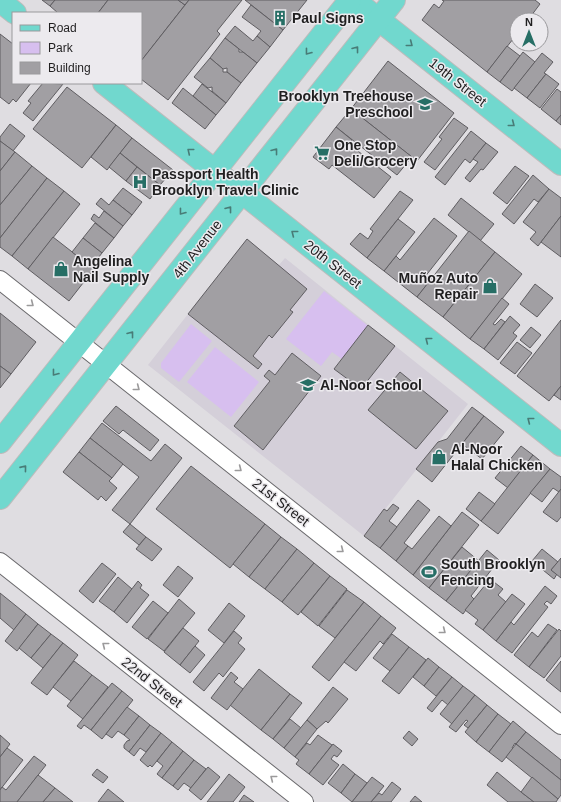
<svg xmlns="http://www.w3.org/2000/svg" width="561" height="802" viewBox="0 0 561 802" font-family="Arial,sans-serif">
<rect width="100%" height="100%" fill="#dfdde1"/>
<polygon fill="#d4cfd9" points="247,239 279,265 285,258 468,404 364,536 148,365"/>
<g fill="#d7bfef">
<polygon points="324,291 368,326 342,359 332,352 321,366 286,339"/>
<polygon points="191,324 212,341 179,382 161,368 161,363"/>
<polygon points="215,347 259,382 231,417 187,382"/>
</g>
<g fill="#a19fa3" stroke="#5f5d61">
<polygon points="42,0 55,0 50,6"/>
<polygon points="55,0 108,0 98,13 58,13 50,6"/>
<polygon points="108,0 178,0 185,5 141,61 141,13 98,13"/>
<polygon points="178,0 189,0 185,5"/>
<polygon points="189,0 242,0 217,31 220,34 168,100 141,79 141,61"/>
<polygon points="245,0 307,0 283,30"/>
<polygon points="442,0 535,0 540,4 528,20 517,20 517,34 487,72 422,20 434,4 439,8 444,1"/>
<polygon points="251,5 283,30 270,47 257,36 261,31 242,17"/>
<polygon points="235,26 253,41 257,36 270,47 257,63 225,38"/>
<polygon points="0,34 13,44 13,83 31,83 16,102 13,99 9,104 0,97"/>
<polygon points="225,38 239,49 239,52 243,52 257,63 241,83 227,72 227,68 223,69 210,58"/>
<polygon points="507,46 520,56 500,82 487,72"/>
<polygon points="523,52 535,62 512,91 500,82"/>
<polygon points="542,53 553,62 544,73 546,74 527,98 514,88"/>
<polygon points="210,58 223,69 223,72 227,72 241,83 226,103 212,91 212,87 208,88 194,77"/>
<polygon points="388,61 454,113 417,161 351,109"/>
<polygon points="546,74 559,84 540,108 527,98"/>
<polygon points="43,83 63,84 33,121 23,113 31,103 28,101"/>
<polygon points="202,84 226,103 216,115 193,96"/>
<polygon points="67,87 116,125 82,168 33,129"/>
<polygon points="183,88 216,115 205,129 172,103"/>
<polygon points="557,89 561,92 561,115 556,121 541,109"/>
<polygon points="351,109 412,157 397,175 336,127"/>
<polygon points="561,115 561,125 556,121"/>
<polygon points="454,118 468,128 435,170 424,162 442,139 439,137"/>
<polygon points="10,124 25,136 13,151 0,141 0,137"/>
<polygon points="116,125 132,138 107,170 91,157"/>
<polygon points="336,127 352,140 349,144 391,177 374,198 332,165 329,169 313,157"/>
<polygon points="471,131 486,143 470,163 465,159 445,185 435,177"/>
<polygon points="132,138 173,170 160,185 120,153"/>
<polygon points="0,141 15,152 0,171"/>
<polygon points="486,143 498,152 483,170 481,169 470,182 465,178 478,162 473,159"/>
<polygon points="15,152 32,166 0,205 0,171"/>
<polygon points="120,153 137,167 126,181 109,167"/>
<polygon points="32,166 47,178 0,238 0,205"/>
<polygon points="515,166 529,176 507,204 493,193"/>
<polygon points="137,167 160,185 150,199 126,181"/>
<polygon points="533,175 549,189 538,202 534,199 514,224 502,214"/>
<polygon points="47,178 64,191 12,256 0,247 0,238"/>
<polygon points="123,188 142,202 132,215 113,200"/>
<polygon points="549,189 561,198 561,216 538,246 530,239 536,232 523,222"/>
<polygon points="64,191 80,204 28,269 12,256"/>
<polygon points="400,191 413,200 367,258 350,244 360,233 368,239 373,231 370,229"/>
<polygon points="101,198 109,205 113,200 132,215 123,226 96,204"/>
<polygon points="461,198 494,224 480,241 448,215"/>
<polygon points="104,211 123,226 114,238 91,219 94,214 99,218"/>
<polygon points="561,216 561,257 541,242"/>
<polygon points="434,218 457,236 424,278 429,282 417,297 384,271 396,256 400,260"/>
<polygon points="398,219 415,232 384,271 367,258"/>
<polygon points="95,223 114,238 102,253 83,238"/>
<polygon points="469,231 495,252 443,317 417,297"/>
<polygon points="53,237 94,269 69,301 28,269"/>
<polygon points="83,238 102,253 91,267 72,252"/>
<polygon points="247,239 307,289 290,310 293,312 272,338 269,335 253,356 262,364 258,369 188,314"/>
<polygon points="495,252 522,274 470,339 443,317"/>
<polygon points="535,284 553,298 537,317 520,304"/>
<polygon points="502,298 509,304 493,324 495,325 501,319 505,322 484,349 470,339"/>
<polygon points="0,313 36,342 11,374 0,366"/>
<polygon points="510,316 520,325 513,333 517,336 498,360 484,349"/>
<polygon points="561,320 561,386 549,401 517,376"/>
<polygon points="368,325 395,346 361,389 334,369"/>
<polygon points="531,327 541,335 530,348 520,340"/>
<polygon points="517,342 532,353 515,374 500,363"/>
<polygon points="292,353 321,376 263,450 234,426 270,381 264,376 269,370 275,375"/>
<polygon points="0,366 11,374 0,388"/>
<polygon points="400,372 448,411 416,449 368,410"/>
<polygon points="561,386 561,400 554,395"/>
<polygon points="116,406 159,440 150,451 123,430 119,434 103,421"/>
<polygon points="472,407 484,416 432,482 416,469 438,442 447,439"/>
<polygon points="484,416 504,432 482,459 462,444"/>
<polygon points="102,423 151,461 165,444 182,458 130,524 112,510 139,477 90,438"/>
<polygon points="90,438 123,464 112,478 79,452"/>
<polygon points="521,446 533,455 508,488 495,478"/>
<polygon points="79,452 112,478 109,481 117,488 106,501 101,496 98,500 63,472"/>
<polygon points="533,455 550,469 498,534 481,521"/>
<polygon points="191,466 265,524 230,568 156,509"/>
<polygon points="550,469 561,477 561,489 559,492 553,488 542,502 530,493"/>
<polygon points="561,489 561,517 557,522 543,512"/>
<polygon points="479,492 495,504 481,521 466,509"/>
<polygon points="418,500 430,510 404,543 408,546 396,561 380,548"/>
<polygon points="393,504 399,508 389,521 397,527 380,548 364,536 384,509 387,511"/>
<polygon points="462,512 479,525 429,588 413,575"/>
<polygon points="439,516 451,526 413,575 396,561 408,546 412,549"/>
<polygon points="130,524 146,537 139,545 123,532"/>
<polygon points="265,524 281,537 249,577 233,564"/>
<polygon points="146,537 162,549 152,561 136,549"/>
<polygon points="281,537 297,549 265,589 249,577"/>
<polygon points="462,547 479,561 446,601 429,588"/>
<polygon points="297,549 314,563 282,602 265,589"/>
<polygon points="542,549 558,562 551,570 557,574 554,579 532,561"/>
<polygon points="487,550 499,560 471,596 474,599 463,614 446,601"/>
<polygon points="561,558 561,578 551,570"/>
<polygon points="102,563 116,574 93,603 79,591"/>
<polygon points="314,563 330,576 298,615 282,602"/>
<polygon points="178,566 193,578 178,597 163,585"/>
<polygon points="330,576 347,589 318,626 301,612"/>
<polygon points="118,577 132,589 114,612 99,601"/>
<polygon points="490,579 503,589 498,595 506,602 483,630 475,624 478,620 465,610"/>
<polygon points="138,581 142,585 140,588 149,595 127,623 114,612"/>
<polygon points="545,586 557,596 551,604 547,601 544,604 548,607 512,653 496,641 511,622 514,625"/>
<polygon points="347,590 364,602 335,638 319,626"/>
<polygon points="0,593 26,614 14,630 0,618"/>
<polygon points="512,594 525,604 496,641 483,630"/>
<polygon points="179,599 195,613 164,651 148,639"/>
<polygon points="153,601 168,613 147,639 132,627"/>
<polygon points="364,602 381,616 329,681 312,667"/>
<polygon points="229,603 245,616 224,643 208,630"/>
<polygon points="26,614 38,624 17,651 5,641"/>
<polygon points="381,616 396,628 383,644 380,641 356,671 344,662"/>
<polygon points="38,624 51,634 31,658 19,648"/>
<polygon points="548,624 557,630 529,667 514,655 532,632 538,637"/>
<polygon points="183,628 199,641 180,665 164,652"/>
<polygon points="559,629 561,631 561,656 544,678 529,667"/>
<polygon points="234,631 242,638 238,643 245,649 223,677 219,673 204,691 193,682"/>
<polygon points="51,634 63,643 43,668 31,658"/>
<polygon points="392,634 409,647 390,671 373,658"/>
<polygon points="63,643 78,655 47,695 31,683"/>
<polygon points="195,646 205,655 190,673 180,665"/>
<polygon points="409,647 426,660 399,694 382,681"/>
<polygon points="428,658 439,667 424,686 413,677"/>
<polygon points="74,661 92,675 71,701 53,687"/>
<polygon points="561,661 561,692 546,680"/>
<polygon points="439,667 452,677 436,696 424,686"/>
<polygon points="259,669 290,694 261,730 230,705"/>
<polygon points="231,672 238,678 234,682 243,689 227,710 211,698"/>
<polygon points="92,675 108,687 83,719 67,706"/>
<polygon points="452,677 463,686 448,705 442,700 432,712 427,708"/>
<polygon points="112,683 122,691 91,730 84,725 81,729 77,726"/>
<polygon points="463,686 475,695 452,724 440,714"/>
<polygon points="333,687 348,699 328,723 326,721 317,729 307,720"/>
<polygon points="122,691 133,700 102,739 91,730"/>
<polygon points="290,694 302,703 273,739 261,730"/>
<polygon points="475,695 487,705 468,728 464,725 468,721 466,720 456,732 449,727"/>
<polygon points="487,705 498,714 476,742 465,732"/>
<polygon points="127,707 139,716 124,735 118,731 112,738 106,734"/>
<polygon points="498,714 511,724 489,752 476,742"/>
<polygon points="139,716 150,725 129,752 124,748 124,745 127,741 130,740 124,735"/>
<polygon points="290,719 301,728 284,748 273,739"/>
<polygon points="307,720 317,729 295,757 284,748"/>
<polygon points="513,721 526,732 516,744 515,743 512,748 513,749 502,762 489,752"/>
<polygon points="150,725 161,733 146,752 140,748 134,756 129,752"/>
<polygon points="409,731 418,739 412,746 403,738"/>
<polygon points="526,732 561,760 561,780 516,744"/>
<polygon points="161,733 172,742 152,767 150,765 148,767 140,760"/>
<polygon points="0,735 10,744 0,757"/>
<polygon points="318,735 332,745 309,774 296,764 299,760 295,757 307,743 310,745"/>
<polygon points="172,742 183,751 162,778 157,774 163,766 157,761"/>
<polygon points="333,744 342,751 337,757 334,755 331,759 339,765 323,785 309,774"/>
<polygon points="516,744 561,780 561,795 558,799 506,757"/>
<polygon points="7,748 23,760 0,790 0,757"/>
<polygon points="183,751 194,760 173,786 162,778"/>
<polygon points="34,756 46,765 17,802 0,802 0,790 2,787 6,790"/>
<polygon points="194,760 206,769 191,788 184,783 178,790 173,786"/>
<polygon points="343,764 355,774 341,793 328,783"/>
<polygon points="208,767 220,777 201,800 189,790"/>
<polygon points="97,769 108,777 103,783 92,775"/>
<polygon points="497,772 521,792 534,802 508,802 487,785"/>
<polygon points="229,774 245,787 233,802 207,802"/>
<polygon points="355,774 367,783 352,802 341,793"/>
<polygon points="38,775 55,788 43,802 17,802"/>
<polygon points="372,777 384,786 371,802 352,802"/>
<polygon points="532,777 558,799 556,802 534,802 521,792"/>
<polygon points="392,782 401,789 391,802 371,802 379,793 382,795"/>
<polygon points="55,788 73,802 43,802"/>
<polygon points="108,789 124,802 98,802"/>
<polygon points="244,795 254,802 239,802"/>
<polygon points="415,796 422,802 410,802"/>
</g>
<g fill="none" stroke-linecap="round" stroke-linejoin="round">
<g stroke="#6a696c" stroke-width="20">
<g id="minor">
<polyline points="0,280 561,725"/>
<polyline points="0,562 304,802"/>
</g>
</g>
<g stroke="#bcbcbc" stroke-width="24">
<g id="major">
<polyline points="354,0 561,164"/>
<polyline points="0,1 15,13"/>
<polyline points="104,83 561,445"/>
<polyline points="0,442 350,0"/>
<polyline points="0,498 394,0"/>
</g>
</g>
<use href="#minor" stroke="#fff" stroke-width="18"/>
<use href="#major" stroke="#71d8ce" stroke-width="22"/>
</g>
<defs><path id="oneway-chevron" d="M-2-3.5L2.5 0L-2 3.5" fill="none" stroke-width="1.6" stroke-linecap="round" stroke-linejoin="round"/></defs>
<g stroke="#487c77">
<use href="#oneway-chevron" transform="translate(410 44) rotate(38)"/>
<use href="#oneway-chevron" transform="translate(356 49) rotate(-52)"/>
<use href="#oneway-chevron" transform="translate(308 52) rotate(128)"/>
<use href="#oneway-chevron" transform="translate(512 124) rotate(38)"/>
<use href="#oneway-chevron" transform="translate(190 151) rotate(-141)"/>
<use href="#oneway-chevron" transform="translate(275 151) rotate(-52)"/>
<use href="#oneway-chevron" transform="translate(229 209) rotate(-52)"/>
<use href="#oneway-chevron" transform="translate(182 212) rotate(128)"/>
<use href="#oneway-chevron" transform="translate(294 233) rotate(-142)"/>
<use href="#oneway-chevron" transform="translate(131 334) rotate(-52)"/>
<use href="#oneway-chevron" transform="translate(428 340) rotate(-142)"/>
<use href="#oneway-chevron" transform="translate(55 373) rotate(128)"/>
<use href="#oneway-chevron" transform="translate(530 420) rotate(-142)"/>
<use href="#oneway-chevron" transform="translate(24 468) rotate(-51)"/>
</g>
<g stroke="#9b9a9b">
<use href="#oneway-chevron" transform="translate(31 304) rotate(38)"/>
<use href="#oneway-chevron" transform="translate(137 388) rotate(38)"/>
<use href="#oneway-chevron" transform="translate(239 469) rotate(38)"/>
<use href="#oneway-chevron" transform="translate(341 550) rotate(38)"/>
<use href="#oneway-chevron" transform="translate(443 631) rotate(38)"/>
<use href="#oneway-chevron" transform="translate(105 645) rotate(-142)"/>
<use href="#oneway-chevron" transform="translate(273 778) rotate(-142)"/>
</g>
<defs>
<g id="building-bare" transform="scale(1.2)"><path d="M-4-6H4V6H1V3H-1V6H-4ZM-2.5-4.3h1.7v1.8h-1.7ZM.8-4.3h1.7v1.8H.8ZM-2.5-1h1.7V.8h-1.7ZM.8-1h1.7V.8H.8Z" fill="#266e65" stroke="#eceaee" stroke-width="2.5" paint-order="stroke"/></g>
<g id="school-bare" transform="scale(1.2)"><path d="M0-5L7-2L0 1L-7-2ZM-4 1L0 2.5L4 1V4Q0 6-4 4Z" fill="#266e65" stroke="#eceaee" stroke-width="2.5" paint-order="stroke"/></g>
<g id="supermarket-bare" transform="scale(1.2)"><path d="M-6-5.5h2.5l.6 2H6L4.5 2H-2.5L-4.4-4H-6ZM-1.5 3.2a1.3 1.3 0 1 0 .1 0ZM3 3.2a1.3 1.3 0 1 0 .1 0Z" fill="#266e65" stroke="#eceaee" stroke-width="2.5" paint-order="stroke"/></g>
<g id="hospital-bare" transform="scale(1.2)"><path d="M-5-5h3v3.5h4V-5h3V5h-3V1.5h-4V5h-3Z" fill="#266e65" stroke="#eceaee" stroke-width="2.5" paint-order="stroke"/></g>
<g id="shop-bare" transform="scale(1.2)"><path d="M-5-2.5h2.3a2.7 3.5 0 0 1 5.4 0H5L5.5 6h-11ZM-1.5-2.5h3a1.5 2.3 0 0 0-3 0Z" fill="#266e65" stroke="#eceaee" stroke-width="2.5" paint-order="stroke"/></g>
<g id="stadium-bare" transform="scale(1.2)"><path d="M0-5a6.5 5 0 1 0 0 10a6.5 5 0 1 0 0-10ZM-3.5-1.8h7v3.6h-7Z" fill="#266e65" stroke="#eceaee" stroke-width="2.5" paint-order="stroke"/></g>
</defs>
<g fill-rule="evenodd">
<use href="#building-bare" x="280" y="18"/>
<use href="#school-bare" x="425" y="104"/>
<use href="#supermarket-bare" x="322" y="153"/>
<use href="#hospital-bare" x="140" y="182"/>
<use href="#shop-bare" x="61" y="269"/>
<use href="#shop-bare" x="490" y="286"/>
<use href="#school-bare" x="308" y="385"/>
<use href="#shop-bare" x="439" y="457"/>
<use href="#stadium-bare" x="429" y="572"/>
</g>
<g text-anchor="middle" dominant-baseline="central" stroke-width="3" stroke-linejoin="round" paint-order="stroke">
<g font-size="14" font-weight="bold" fill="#201f20" stroke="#eceaee" text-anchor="start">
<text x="292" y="18">Paul Signs</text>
<text x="413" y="96" text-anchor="end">Brooklyn Treehouse<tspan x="413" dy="16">Preschool</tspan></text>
<text x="334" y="145">One Stop<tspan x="334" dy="16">Deli/Grocery</tspan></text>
<text x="152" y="174">Passport Health<tspan x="152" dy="16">Brooklyn Travel Clinic</tspan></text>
<text x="73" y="261">Angelina<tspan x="73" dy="16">Nail Supply</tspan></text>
<text x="478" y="278" text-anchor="end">Muñoz Auto<tspan x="478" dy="16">Repair</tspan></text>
<text x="320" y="385">Al-Noor School</text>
<text x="451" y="449">Al-Noor<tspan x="451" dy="16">Halal Chicken</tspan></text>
<text x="441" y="564">South Brooklyn<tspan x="441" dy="16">Fencing</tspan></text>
</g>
<g font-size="14" fill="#201f20" stroke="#eceaee">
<text transform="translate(458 82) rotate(38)">19th Street</text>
<text transform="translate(197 249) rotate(-52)">4th Avenue</text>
<text transform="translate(333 264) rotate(38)">20th Street</text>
<text transform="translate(281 502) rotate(38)">21st Street</text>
<text transform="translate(152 682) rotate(38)">22nd Street</text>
</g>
</g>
<rect x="12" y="12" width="130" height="72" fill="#eceaee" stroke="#9a999c"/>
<rect x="20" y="25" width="20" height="6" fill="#71d8ce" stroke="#9a999c"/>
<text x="48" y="32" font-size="12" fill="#201f20">Road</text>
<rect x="20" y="42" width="20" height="12" fill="#d7bfef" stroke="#9a999c"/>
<text x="48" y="52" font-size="12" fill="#201f20">Park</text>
<rect x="20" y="62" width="20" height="12" fill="#a19fa3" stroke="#9a999c"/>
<text x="48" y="72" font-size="12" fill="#201f20">Building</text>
<g transform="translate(529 32)"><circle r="19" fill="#eceaee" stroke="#9a999c"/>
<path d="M0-3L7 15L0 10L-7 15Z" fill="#266e65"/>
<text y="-6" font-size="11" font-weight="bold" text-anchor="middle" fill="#201f20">N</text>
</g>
</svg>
